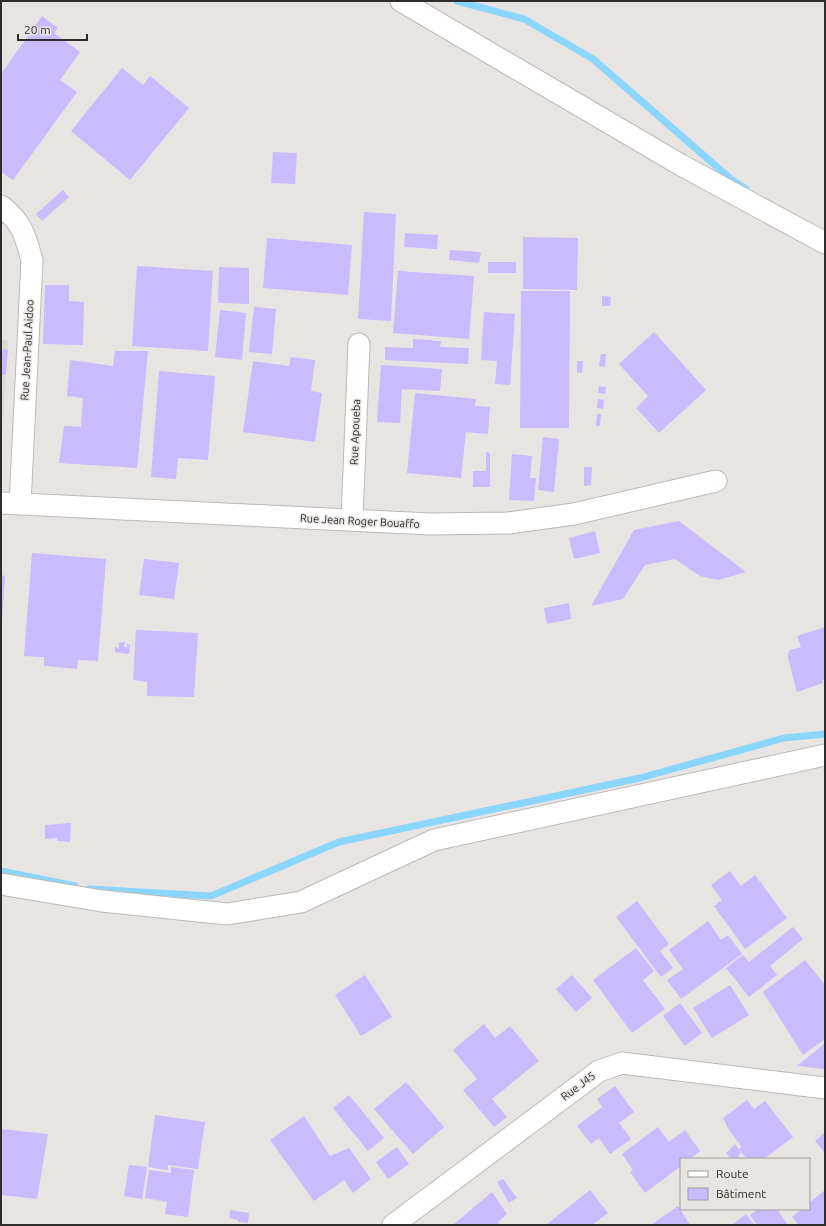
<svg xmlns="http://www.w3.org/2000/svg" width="826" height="1226" viewBox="0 0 826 1226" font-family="Ubuntu,sans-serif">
<rect width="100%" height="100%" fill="#e8e4e2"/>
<polygon fill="#e2d6d1" points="1,339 8,340 1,449"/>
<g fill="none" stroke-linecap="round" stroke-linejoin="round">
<g stroke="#8bd6fe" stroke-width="7">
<polyline points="457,1 524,19 593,59 732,180 746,189"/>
<polyline points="1,871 75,886"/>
<polyline points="89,889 211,896 339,842 640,778 784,738 825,734"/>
</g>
</g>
<g fill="#c8bbfe">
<polygon points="42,16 58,28 54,33 80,52 60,80 77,92 13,180 1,172 1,74"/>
<polygon points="122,68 143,85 150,76 189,108 130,180 71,131"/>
<polygon points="273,152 297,153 295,184 271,183"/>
<polygon points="63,190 69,197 42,221 36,214"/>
<polygon points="364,212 396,214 391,321 358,319"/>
<polygon points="405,233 438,235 437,249 404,247"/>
<polygon points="523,237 578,238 577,290 523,289"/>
<polygon points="267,238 352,245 348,295 263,288"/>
<polygon points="450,250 481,252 479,263 449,260"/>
<rect x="488" y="262" width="28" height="11"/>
<polygon points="137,266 213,271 208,351 132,346"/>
<polygon points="219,267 249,268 249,304 218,303"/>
<polygon points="398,271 474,276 469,339 393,333"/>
<polygon points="45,285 69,285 69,301 84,302 83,345 43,344"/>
<polygon points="521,291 570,291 569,428 520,428"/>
<polygon points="602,296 611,297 610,306 602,306"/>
<polygon points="254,307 276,309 272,354 249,352"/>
<polygon points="220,310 246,313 242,360 215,357"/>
<polygon points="484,312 515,314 510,385 495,384 497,361 481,360"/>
<polygon points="654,332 706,390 659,433 636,408 648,396 619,364"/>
<polygon points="413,339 432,340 432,341 441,341 440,347 469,348 468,364 385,360 385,347 413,348"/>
<polygon points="1,349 8,350 6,375 1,375"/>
<polygon points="115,351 148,351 137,468 59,463 64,426 81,427 83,398 67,396 70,360 113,366"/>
<polygon points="601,354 606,354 605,367 599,366"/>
<polygon points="291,357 315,360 311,391 322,393 315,442 243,432 253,361 289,366"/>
<polygon points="577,361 583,361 582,373 577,372"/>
<polygon points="381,365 442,369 440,391 402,389 400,423 377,422"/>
<polygon points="159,371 215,376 208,460 178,458 176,479 151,477"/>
<polygon points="599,386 606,387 605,394 598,393"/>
<polygon points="415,393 476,399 475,406 490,407 488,434 466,432 461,478 407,473"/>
<polygon points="598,399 604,400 603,409 597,408"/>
<polygon points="597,414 601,414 600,426 596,426"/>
<polygon points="543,437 559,439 554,492 538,490"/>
<polygon points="486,452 490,453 490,487 473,487 473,471 486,471"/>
<polygon points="512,454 532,456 530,478 536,478 534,501 509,500"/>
<polygon points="584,467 592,467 591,485 584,486"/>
<polygon points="679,521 746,572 718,580 700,576 675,559 645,565 623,599 591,606 634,530"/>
<polygon points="595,531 600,553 574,559 569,538"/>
<polygon points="32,553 106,559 98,661 78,660 77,669 44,666 44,657 24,656"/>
<polygon points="144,559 179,563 174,599 139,595"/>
<polygon points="1,575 5,576 2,622 1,622"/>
<polygon points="569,603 571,619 547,624 544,608"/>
<polygon points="825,627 825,679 822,680 823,683 797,692 788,658 788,654 790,650 801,647 797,636"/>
<polygon points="136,630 198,633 194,697 147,696 147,682 133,680"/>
<polygon points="119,642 125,642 124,647 127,647 127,644 130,645 129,654 115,652 115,647 119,648"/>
<polygon points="71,823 70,842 57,841 57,838 45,839 45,825"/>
<polygon points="730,871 741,886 755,875 787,918 745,949 714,906 722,900 711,885"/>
<polygon points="637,901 669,944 660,951 673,968 661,977 616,917"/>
<polygon points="708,921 721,940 728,935 742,954 681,999 667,980 683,969 669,950"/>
<polygon points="793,927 803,939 770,966 777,975 749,997 726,968 743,955 749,962"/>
<polygon points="636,948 654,971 643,980 665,1009 632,1033 593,980"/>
<polygon points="805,960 825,985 825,1039 803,1055 763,992"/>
<polygon points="365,975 392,1017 361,1036 335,995"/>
<polygon points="572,975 592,998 576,1012 556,989"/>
<polygon points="730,985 749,1015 712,1038 693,1008"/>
<polygon points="680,1003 702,1033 685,1046 663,1016"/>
<polygon points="484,1024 495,1038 510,1026 539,1061 492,1099 507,1117 494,1127 463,1090 477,1079 453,1050"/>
<polygon points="825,1043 825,1069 797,1066"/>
<polygon points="406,1082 444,1127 413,1154 374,1109"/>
<polygon points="615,1086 634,1112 619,1123 631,1139 610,1154 599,1138 591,1144 577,1126 602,1107 597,1099"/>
<polygon points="349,1095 384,1138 368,1151 333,1108"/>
<polygon points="747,1100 754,1109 765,1101 793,1137 764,1159 747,1159 739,1149 742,1147 729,1130 723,1118"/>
<polygon points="155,1115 205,1122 198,1169 168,1165 168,1170 148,1167"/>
<polygon points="304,1116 330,1156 349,1148 371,1179 353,1193 344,1180 314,1201 270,1140"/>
<polygon points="658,1127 669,1142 685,1130 700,1151 690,1159 681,1159 681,1166 645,1193 630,1172 633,1170 622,1154"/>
<polygon points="1,1129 48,1134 37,1199 1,1195"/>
<polygon points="825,1132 825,1153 815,1141"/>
<polygon points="735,1144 741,1153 738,1156 740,1159 731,1159 726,1153"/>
<polygon points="397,1147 409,1164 388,1179 376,1162"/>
<polygon points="129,1165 147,1167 142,1199 124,1196"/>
<polygon points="171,1167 194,1170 188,1217 165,1214 167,1202 145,1198 149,1170 171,1173"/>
<polygon points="503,1179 517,1198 509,1203 497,1182"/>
<polygon points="590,1190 608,1213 592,1225 546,1225"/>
<polygon points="825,1190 825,1225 799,1225 792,1217 802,1209 809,1209 809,1203"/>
<polygon points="492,1192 507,1214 498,1222 500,1225 453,1225"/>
<polygon points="678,1206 690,1225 651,1225"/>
<polygon points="758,1209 777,1209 788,1225 757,1225 750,1215"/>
<polygon points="230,1210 249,1213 248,1223 238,1222 238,1220 229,1218"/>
<polygon points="746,1214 754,1225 732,1225"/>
</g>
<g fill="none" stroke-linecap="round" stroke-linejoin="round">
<g stroke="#bdb9b7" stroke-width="23">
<g id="street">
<polyline points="401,1 681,165 825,243"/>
<path d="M1,206C22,222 25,235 32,260L20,504"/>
<polyline points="1,503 430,524 508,523 574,514 716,481"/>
<polyline points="352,520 359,344"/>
<polyline points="1,884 102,901 227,914 301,902 434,840 825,755"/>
<polyline points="393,1225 599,1071 622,1063 825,1088"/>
</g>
</g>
<use href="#street" stroke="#fff" stroke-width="21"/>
</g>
<g text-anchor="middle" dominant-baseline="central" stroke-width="3" stroke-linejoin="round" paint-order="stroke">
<g font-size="11" fill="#2e2d2c" stroke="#e8e4e2">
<text transform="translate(27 350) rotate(-87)">Rue Jean-Paul Aidoo</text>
<text transform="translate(355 432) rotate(-88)">Rue Apoueba</text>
<text transform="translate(360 521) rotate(3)">Rue Jean Roger Bouaffo</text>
<text transform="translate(578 1086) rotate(-37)">Rue J45</text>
</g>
</g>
<rect width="826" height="1226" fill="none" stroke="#2e2d2c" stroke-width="4"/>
<rect x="680" y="1158" width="130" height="52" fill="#e8e4e2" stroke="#9e9b99"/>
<rect x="688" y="1171" width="20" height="6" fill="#ffffff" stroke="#9e9b99"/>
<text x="716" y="1178" font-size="12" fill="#2e2d2c">Route</text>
<rect x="688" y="1188" width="20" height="12" fill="#c8bbfe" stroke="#9e9b99"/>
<text x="716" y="1198" font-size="12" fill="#2e2d2c">Bâtiment</text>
<path d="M18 34v6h69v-6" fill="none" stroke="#2e2d2c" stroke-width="2"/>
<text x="24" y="34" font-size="12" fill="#2e2d2c" stroke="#e8e4e2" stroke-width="3" paint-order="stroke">20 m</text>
</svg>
